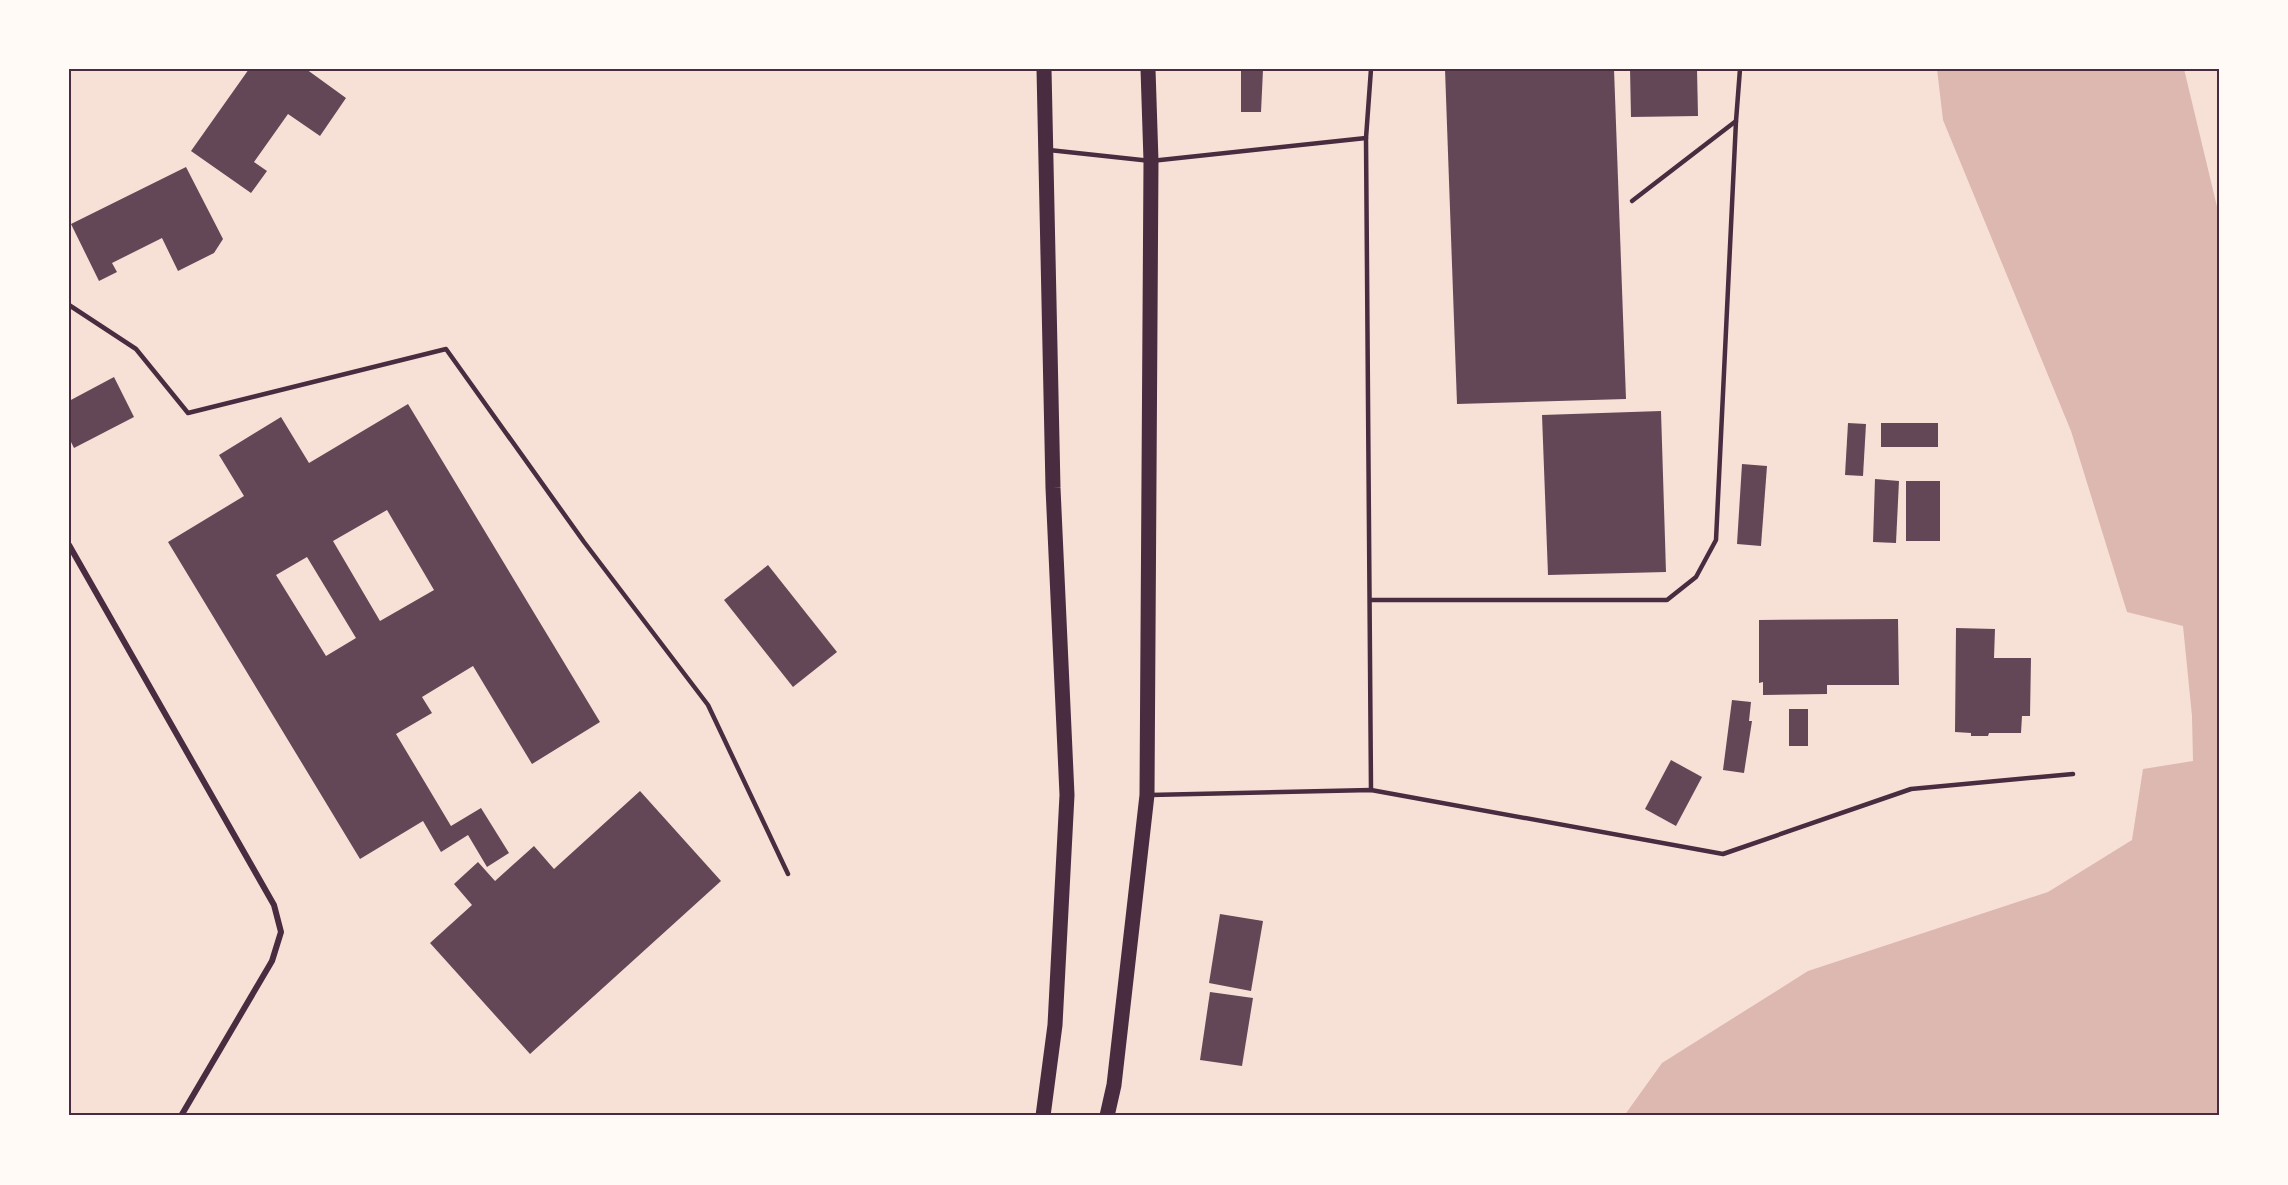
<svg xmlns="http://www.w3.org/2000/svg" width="2288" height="1185" viewBox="0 0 2288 1185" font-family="Montserrat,sans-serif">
<rect width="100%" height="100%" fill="#f7e1d7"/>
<polygon fill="#dcb8b0" points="1937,69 2184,69 2219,215 2219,1116 1624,1116 1662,1063 1808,971 2048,892 2132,840 2143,769 2193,761 2192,716 2183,626 2127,612 2071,431 1943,120"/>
<g fill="#644757" fill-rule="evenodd">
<polygon points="249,69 306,69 346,98 320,136 288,114 254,162 267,171 251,193 191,151"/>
<polygon points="1445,69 1614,69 1626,399 1457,404"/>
<polygon points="1630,69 1697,69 1698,116 1631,117"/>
<polygon points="1241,70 1263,70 1261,112 1241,112"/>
<polygon points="186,167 223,239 214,253 178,271 162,238 112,263 117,272 99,281 71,224"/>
<polygon points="114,377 134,417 74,448 69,438 69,401"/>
<path d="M408,404L600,722L532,764L473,666L422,697L432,713L396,734L451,826L481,808L509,853L487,867L468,835L441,852L423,821L360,859L168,542L244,496L219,455L281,417L309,463ZM387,510L434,590L380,621L333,541ZM307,557L356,638L326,656L276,575Z"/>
<polygon points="1661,411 1666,572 1548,575 1542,415"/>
<polygon points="1848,423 1866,424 1863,476 1845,475"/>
<rect x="1881" y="423" width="57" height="24"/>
<polygon points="1742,464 1767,466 1761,546 1737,544"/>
<polygon points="1875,479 1899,481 1896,543 1873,542"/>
<rect x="1906" y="481" width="34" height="60"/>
<polygon points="768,565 837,652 793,687 724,600"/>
<polygon points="1898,619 1899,685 1827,685 1827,694 1763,695 1763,682 1759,683 1759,620"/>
<polygon points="1956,628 1995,629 1994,658 2031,658 2030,716 2022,716 2021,733 1989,733 1988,736 1971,736 1971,733 1955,732"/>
<polygon points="1732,700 1751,702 1749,721 1752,721 1744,773 1723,770"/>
<rect x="1789" y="709" width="19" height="37"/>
<polygon points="1671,760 1702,777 1676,826 1645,809"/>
<polygon points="640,791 721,881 530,1054 430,943 472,905 454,884 478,862 495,881 534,846 554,869"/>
<polygon points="1220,914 1263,921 1251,991 1209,983"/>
<polygon points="1210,992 1253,998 1242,1066 1200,1060"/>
</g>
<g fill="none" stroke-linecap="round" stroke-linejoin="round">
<g stroke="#4a2c40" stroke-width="4.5">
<polyline points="1049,150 1151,161 1366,138"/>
<polyline points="1632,201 1736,121"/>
<polyline points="69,305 136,349 188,413 446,349 584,542 708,705 788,874"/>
<polyline points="1371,600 1667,600 1696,577 1716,540 1736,121 1740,69"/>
<polyline points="1371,790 1366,138 1371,69"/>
<polyline points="1150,795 1371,790 1723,854 1911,789 2073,774"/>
</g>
<polyline stroke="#4a2c40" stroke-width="6" points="69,545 274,905 281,932 272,961 181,1116"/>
<g stroke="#4a2c40" stroke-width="15">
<polyline points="1043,1116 1055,1025 1067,795 1053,488 1044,69"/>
<polyline points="1107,1116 1114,1085 1147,795 1151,161 1148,69"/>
</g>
</g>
<rect width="2288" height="1185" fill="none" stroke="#fffaf5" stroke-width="141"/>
<rect x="70" y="70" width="2148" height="1044" fill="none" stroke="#4a2c40" stroke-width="2"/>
</svg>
